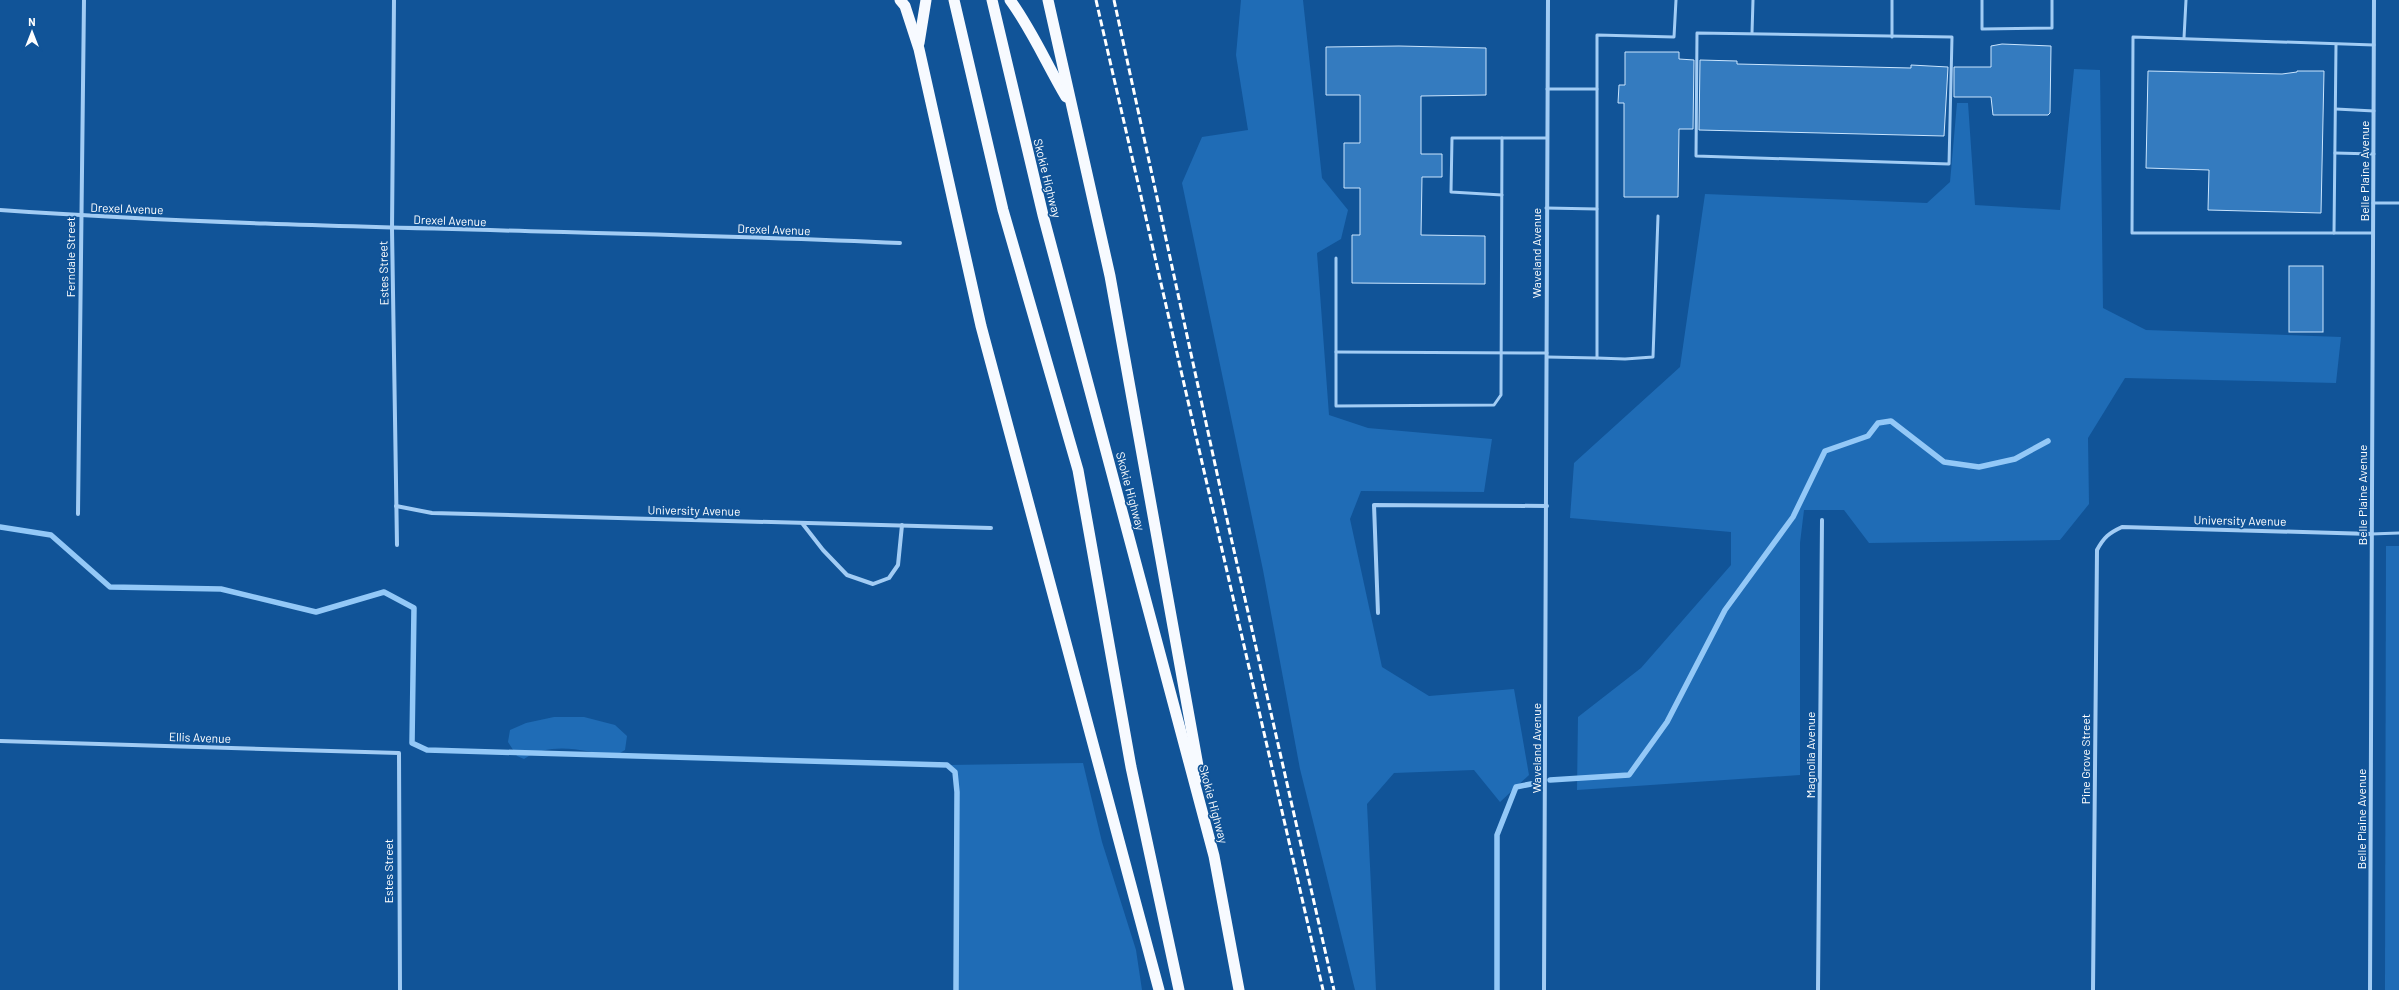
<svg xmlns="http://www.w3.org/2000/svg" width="2399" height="990" viewBox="0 0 2399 990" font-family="Barlow,sans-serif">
<rect width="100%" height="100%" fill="#115498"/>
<g fill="#1f6cb6">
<polygon points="1241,0 1303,0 1322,178 1348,210 1341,239 1317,253 1329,415 1368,428 1492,439 1484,492 1361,491 1350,519 1382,667 1429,696 1514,689 1529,775 1500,802 1474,770 1394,773 1367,804 1376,990 1355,990 1300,769 1263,570 1182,183 1202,137 1248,130 1236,55"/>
<polygon points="2074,69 2100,70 2103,308 2146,330 2341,337 2336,383 2125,378 2088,438 2089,504 2060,540 1869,543 1844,510 1804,510 1800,543 1800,775 1577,790 1578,717 1641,668 1731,565 1731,532 1570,518 1574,463 1680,367 1705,194 1927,203 1950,182 1957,103 1968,103 1975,205 2060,210"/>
<polygon points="2386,546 2399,546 2399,990 2385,990"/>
<path d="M554,717H584L615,725L627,736L625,750L613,757C584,750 551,741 524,759L517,756L508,742L510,730L526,723Z"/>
<polygon points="1083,763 1102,842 1136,950 1142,990 956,990 957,792 955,772 947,765"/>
</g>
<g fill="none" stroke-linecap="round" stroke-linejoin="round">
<g stroke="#93c8f7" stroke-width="5.5">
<polyline points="0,527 51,535 110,587 221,589 316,612 384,592 414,608 412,743 427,750 947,765 955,772 957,792 956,990"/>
<polyline points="1550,780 1629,775 1667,722 1725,610 1793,517 1825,451 1868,436 1878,423 1891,421 1944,462 1979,467 2015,459 2048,441"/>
<polyline points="1497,990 1497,835 1516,787 1531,784"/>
</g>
</g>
<g fill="#347bbf" stroke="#cae5fe">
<polygon points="2002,44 2051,46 2050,113 2048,115 1993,115 1991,97 1954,97 1954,67 1991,67 1991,46"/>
<polygon points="1399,46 1486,48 1486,95 1421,96 1421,154 1442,154 1442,177 1422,177 1421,235 1485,236 1485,284 1352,283 1352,235 1360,235 1360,188 1344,188 1344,143 1360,143 1360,95 1326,95 1326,47"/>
<polygon points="1625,52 1679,52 1679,59 1694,60 1693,129 1679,129 1678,197 1624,197 1624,103 1618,103 1619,85 1625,85"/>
<polygon points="1700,60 1737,61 1737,64 1911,68 1911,65 1948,67 1944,136 1699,130"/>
<polygon points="2148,71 2282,74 2297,72 2297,71 2324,71 2321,213 2208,210 2209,170 2146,168"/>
<rect x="2289" y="266" width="34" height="66"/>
</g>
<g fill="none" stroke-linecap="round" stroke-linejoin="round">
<g stroke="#a2ccf4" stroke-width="3">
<polyline points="1892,0 1892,37"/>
<polyline points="1982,0 1982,29 2052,28 2052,0"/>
<polygon points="1697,33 1952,37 1949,164 1696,156"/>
<polyline points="1752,33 1753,0"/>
<polyline points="2184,38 2186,0"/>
<polyline points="1547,89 1597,89"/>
<polyline points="2336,109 2374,111"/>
<polyline points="2335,153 2374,154"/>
<polyline points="1502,195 1451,192 1452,138 1502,138"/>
<polyline points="2373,203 2399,203"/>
<polyline points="1546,208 1597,209"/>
<polyline points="2334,233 2336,45"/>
<polyline points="2373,233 2132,233 2133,37 2374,45"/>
<polyline points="1336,258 1336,406 1494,405 1501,395 1502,138 1546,138"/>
<polyline points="1336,352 1547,353"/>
<polyline points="1547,357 1597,358 1597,35 1674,37 1676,0"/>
<polyline points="1597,358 1625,359 1653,357 1658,216"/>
<polyline points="2371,534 2399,533"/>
</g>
<g stroke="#a2ccf4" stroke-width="4">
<polyline points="394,0 392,229 397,545"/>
<path d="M0,210C300,231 600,229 900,243"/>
<polyline points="396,506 432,513 991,528"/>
<polyline points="78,514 84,0"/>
<polyline points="802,523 823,550 847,575 873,584 889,578 898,565 902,525"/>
<polyline points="1378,613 1374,505 1547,506"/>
<polyline points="0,741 399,753 400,990"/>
<polyline points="1544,990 1548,0"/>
<polyline points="1818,990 1822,520"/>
<path d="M2093,990L2097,550C2104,537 2109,533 2122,527L2371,534"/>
<polyline points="2370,990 2374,0"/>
</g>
<g stroke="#f7faff" stroke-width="11">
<polyline points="900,0 905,6 919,49 981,326 1159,990"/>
<polyline points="954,0 1003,210 1078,470 1131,767 1179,990"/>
<polyline points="992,0 1043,215 1214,856 1239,990"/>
<path d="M1010,0C1032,30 1047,65 1066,97"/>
<polyline points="1048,0 1110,276 1200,777"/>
<polyline points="919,43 926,0"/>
</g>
<g stroke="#fff" stroke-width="3" stroke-dasharray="7 3" stroke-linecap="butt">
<polyline points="1096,0 1323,990"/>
<polyline points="1114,0 1230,533 1334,990"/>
</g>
</g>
<g text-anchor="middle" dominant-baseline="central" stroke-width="3.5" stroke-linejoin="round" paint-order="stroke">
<g font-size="12" fill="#fff" stroke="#115498">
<text transform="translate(2364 171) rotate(-90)">Belle Plaine Avenue</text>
<text transform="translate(1048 178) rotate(76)">Skokie Highway</text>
<text transform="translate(127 208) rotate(2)">Drexel Avenue</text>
<text transform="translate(450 220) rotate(2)">Drexel Avenue</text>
<text transform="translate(774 229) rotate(2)">Drexel Avenue</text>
<text transform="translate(1536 253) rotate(-90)">Waveland Avenue</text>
<text transform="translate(70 257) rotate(-90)">Ferndale Street</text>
<text transform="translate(383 273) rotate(-91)">Estes Street</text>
<text transform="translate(1131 491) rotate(75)">Skokie Highway</text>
<text transform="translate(2362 495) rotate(-90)">Belle Plaine Avenue</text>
<text transform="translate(694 510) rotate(1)">University Avenue</text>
<text transform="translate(2240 520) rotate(1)">University Avenue</text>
<text transform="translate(200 737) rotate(2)">Ellis Avenue</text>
<text transform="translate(1536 748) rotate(-90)">Waveland Avenue</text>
<text transform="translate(1810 755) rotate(-90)">Magnolia Avenue</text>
<text transform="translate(2085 759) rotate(-90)">Pine Grove Street</text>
<text transform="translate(1214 804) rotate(75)">Skokie Highway</text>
<text transform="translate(2361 819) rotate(-90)">Belle Plaine Avenue</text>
<text transform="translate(388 871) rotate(-90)">Estes Street</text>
</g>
</g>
<g transform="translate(32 32)" stroke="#115498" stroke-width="3" paint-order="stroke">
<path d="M0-3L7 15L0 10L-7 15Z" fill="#ffffff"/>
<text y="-6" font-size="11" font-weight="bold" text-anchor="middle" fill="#ffffff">N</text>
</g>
</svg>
